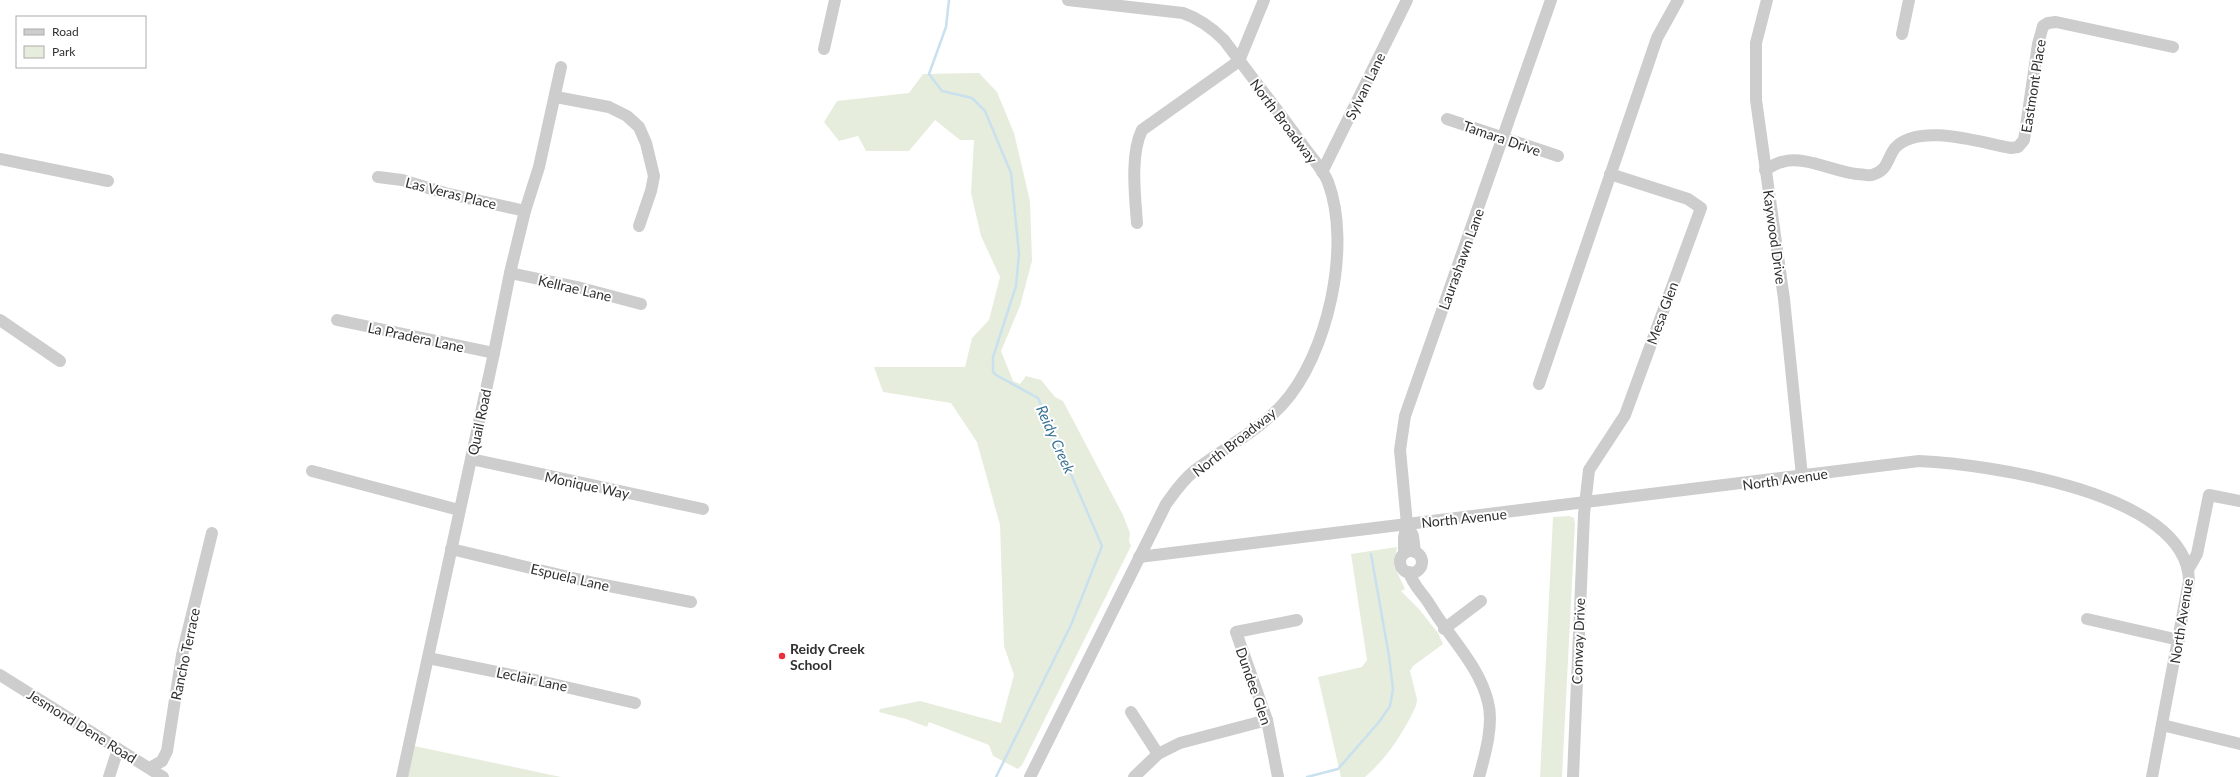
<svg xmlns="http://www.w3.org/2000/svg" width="2240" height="777" viewBox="0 0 2240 777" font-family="Lato,sans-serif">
<rect width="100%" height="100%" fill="#fff"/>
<g fill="#e6eddd">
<polygon points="979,73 997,92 1014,133 1030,201 1032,261 1020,306 1001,351 1013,381 1020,384 1026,376 1041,380 1055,397 1063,401 1123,515 1130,533 1129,541 1131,546 1022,765 1018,769 993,756 989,745 929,722 927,727 906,719 879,712 880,709 920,701 1001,723 1014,675 1004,646 1000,525 977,442 951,403 883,392 874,367 965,367 972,338 989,320 1000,277 981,236 971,193 974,140 960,140 935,120 909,151 866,151 858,136 839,141 824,122 837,101 909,93 923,74"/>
<polygon points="1569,516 1574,518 1575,524 1562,777 1540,777 1553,517"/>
<path d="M1397,547L1394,566L1405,589L1401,591L1418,608L1438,633L1443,644L1413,666L1410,671L1417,699L1416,706C1403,733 1388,757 1365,777H1341L1318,677L1362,667L1367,660L1351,554Z"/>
<polygon points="414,746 561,777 407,777"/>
</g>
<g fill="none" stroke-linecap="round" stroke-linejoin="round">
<g stroke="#c9e0ee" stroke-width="2.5">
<polyline points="949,0 946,27 929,74 942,91 972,98 985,111 1011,173 1019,254 1016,286 993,357 993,372 996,375 1038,398 1102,546 1071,625 996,777"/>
<polyline points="1307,777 1338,769 1379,722 1390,706 1393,689 1389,656 1371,554"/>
</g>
<g stroke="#cdcdcd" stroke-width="12">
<polyline points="1767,0 1756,43 1756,100 1784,299 1802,476"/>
<polyline points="1902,34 1909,0"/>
<polyline points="824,49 835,0"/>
<polyline points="556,97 609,107 627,116 639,127 646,143 654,176 651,191 639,226"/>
<polyline points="1447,119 1558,156"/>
<polyline points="0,159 108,181"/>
<path d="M1765,170C1771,167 1776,163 1782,162C1804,155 1835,172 1857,174C1862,174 1868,176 1872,175C1888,171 1887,158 1895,148C1919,122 1981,143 2011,148L2018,147L2024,140L2038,44L2043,26L2048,23L2056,22L2173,47"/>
<polyline points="1322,172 1407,0"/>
<polyline points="378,177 402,180 445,193 525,211"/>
<path d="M1137,223C1135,196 1130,154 1142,130L1239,61L1264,0"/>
<polyline points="510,273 577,287 641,304"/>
<polyline points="0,320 60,361"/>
<polyline points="337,320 494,353"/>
<polyline points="1539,384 1657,38 1678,0"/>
<polyline points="471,459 703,509"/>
<polyline points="312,471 459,510"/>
<polyline points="1407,524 1413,536 1415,552"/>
<polyline points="451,549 594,583 691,602"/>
<circle cx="1411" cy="562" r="11"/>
<polyline points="1404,553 1404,537 1407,524 1400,450 1405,416 1551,0"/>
<path d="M1139,557C1399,527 1659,495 1919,461C1985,464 2188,492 2189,581L2152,777"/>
<polyline points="2189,568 2197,554 2209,495 2240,501"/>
<path d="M1409,572C1413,586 1423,593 1430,605C1449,637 1479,665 1488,702C1494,724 1485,755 1479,777"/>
<polyline points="2087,619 2179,640"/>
<polyline points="1444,629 1481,601"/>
<polyline points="428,658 531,679 635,703"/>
<polyline points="0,675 163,777"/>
<polyline points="1131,712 1158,754"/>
<polyline points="2162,725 2240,744"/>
<polyline points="150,768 162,761 167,751 182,655 212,533"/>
<polyline points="109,777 118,749"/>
<polyline points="402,777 494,353 510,273 525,211 539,167 561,67"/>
<path d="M1030,777L1166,504C1174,493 1182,481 1193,472C1222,449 1257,432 1282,405C1328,355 1352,245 1328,182C1323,169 1310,156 1302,144C1277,109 1250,75 1224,40C1212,28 1200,19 1183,13L1068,0"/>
<polyline points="1134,777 1158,754 1180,743 1267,720"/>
<polyline points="1278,777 1267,720 1236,632 1297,620"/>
<polyline points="1573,777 1584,514 1589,470 1625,415 1701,208 1688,199 1610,174"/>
</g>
</g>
<circle fill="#ec2d3c" stroke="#fff" stroke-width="1.5" cx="782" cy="656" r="4"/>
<g text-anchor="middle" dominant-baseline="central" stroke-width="4" stroke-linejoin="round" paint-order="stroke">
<g font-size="14" fill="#303030" stroke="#fff">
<text transform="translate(1365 86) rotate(-64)">Sylvan Lane</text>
<text transform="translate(2033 86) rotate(-81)">Eastmont Place</text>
<text transform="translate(1284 121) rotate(53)">North Broadway</text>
<text transform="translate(1502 138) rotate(19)">Tamara Drive</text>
<text transform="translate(451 193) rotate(14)">Las Veras Place</text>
<text transform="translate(1775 237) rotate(82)">Kaywood Drive</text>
<text transform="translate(1461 259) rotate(-70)">Laurashawn Lane</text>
<text transform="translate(575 288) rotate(13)">Kellrae Lane</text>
<text transform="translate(1662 313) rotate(-70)">Mesa Glen</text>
<text transform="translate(416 337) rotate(12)">La Pradera Lane</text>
<text transform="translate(479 422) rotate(-78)">Quail Road</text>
<text transform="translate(1234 442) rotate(-38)">North Broadway</text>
<text transform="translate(1785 479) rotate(-8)">North Avenue</text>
<text transform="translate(587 485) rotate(12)">Monique Way</text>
<text transform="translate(1464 518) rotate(-6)">North Avenue</text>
<text transform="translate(570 577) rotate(13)">Espuela Lane</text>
<text transform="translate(2181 621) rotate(-81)">North Avenue</text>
<text transform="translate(1578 641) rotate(-88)">Conway Drive</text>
<text transform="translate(185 654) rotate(-78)">Rancho Terrace</text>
<text transform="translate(532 679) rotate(12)">Leclair Lane</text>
<text transform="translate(1254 686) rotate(71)">Dundee Glen</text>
<text transform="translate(82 726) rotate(32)">Jesmond Dene Road</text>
</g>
<g font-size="14" font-weight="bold" fill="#303030" stroke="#fff" text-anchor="start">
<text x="790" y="648">Reidy Creek<tspan x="790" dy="16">School</tspan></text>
</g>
<g font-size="15" font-style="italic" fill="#3a7396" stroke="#fff">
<text transform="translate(1056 439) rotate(66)">Reidy Creek</text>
</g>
</g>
<rect x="16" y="16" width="130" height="52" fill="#ffffff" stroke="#acacac"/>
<rect x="24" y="29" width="20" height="6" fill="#cdcdcd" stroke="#acacac"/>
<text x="52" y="36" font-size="12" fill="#303030">Road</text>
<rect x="24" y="46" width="20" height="12" fill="#e6eddd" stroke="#acacac"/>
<text x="52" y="56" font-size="12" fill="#303030">Park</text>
</svg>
